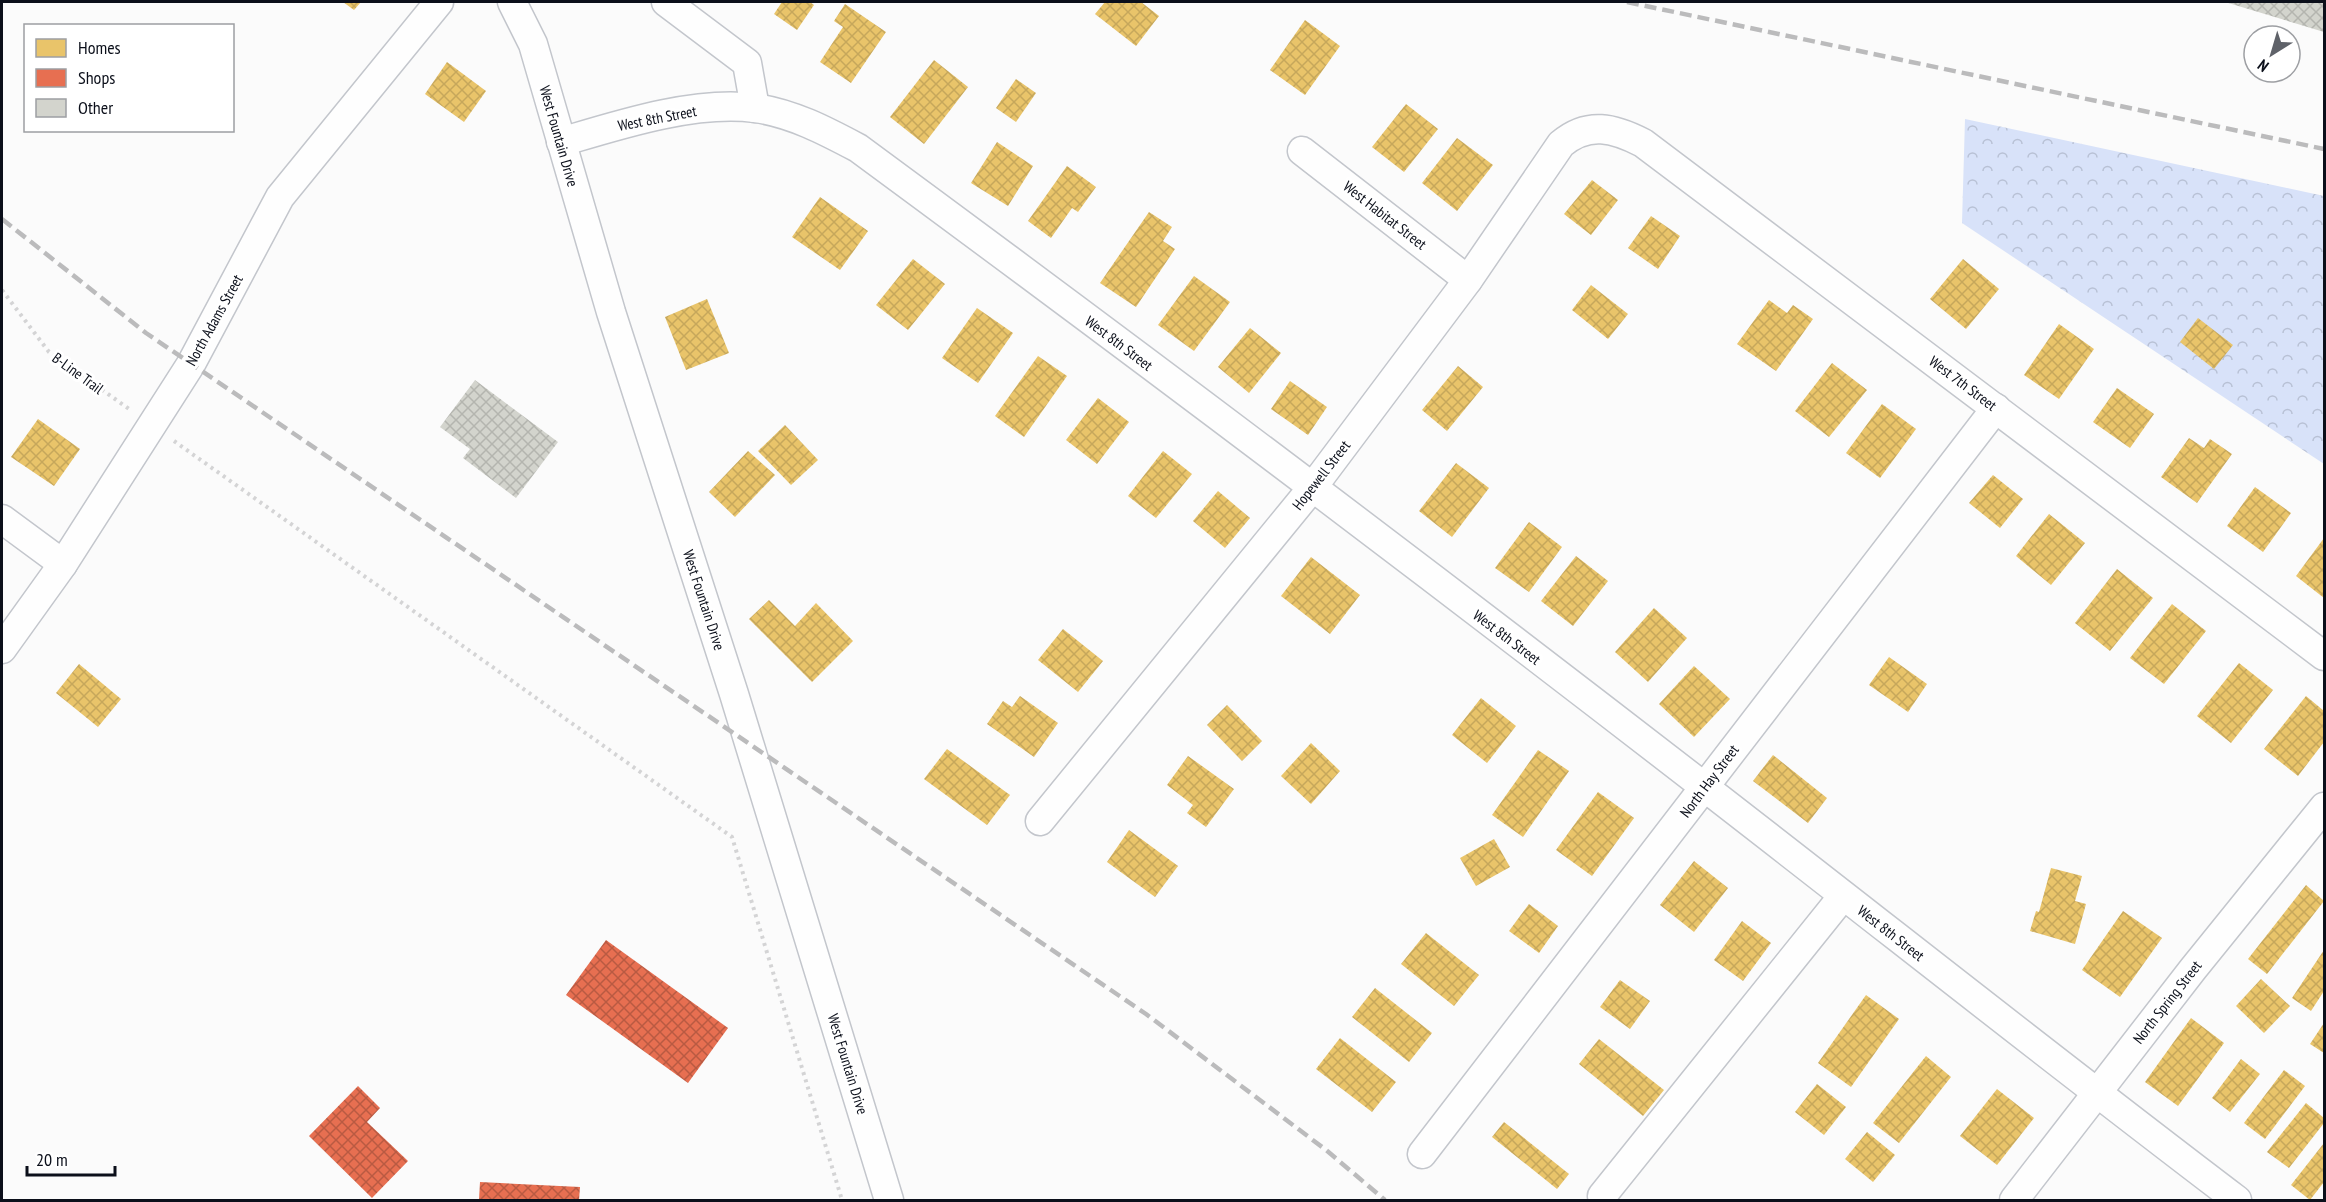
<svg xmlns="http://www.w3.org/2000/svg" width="2326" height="1202" viewBox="0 0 2326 1202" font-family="'PT Sans Narrow',sans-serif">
<defs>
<pattern id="forest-crowns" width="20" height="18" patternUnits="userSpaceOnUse" patternTransform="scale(1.5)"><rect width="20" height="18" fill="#d8e2f9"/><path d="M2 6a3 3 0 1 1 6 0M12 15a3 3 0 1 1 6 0" fill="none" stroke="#b8c1d5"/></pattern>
<pattern id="homes-cross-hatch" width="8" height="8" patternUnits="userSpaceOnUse" patternTransform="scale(1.5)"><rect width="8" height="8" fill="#e9c46a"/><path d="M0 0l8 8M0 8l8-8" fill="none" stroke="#c6a75b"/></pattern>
<pattern id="shops-cross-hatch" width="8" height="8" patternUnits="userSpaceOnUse" patternTransform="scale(1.5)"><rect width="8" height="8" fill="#e76f51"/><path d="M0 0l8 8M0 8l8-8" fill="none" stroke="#b95a42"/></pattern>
<pattern id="building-cross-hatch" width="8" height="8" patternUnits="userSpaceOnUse" patternTransform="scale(1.5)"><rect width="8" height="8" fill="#d3d4cd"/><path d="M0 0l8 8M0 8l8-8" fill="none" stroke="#b4b5af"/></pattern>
</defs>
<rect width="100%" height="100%" fill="#fbfbfb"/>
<polygon fill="url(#forest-crowns)" points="1965,119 2324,196 2324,464 1962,223"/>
<g fill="url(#homes-cross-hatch)">
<polygon points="343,2 361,2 354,10"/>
<polygon points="782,2 810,2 814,5 797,30 774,14"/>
<polygon points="1105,2 1141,2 1159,16 1136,46 1095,14"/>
<polygon points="845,4 886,32 851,83 820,62 843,27 834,21"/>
<polygon points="1305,20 1340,46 1305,95 1270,70"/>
<polygon points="934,60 968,87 924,144 890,117"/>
<polygon points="447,62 486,91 464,122 425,94"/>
<polygon points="1016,79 1036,93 1016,122 996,108"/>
<polygon points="1406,104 1438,129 1404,172 1372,147"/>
<polygon points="1457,138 1493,165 1457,211 1422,183"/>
<polygon points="997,142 1033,166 1008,206 971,183"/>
<polygon points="1067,166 1096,187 1078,212 1072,208 1051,238 1028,221"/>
<polygon points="1592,180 1618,200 1591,235 1564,214"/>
<polygon points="820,197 868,231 840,270 792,237"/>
<polygon points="1149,212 1172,227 1163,241 1175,249 1136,307 1100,283"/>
<polygon points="1651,216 1680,236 1658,269 1628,248"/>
<polygon points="913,259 945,284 908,330 876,305"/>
<polygon points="1963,259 1999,289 1966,329 1930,299"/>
<polygon points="1194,276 1230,302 1194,351 1158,325"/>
<polygon points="1591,285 1628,314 1608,339 1572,310"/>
<polygon points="707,299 729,353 686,370 665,317"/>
<polygon points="1769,300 1787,313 1793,305 1813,319 1776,371 1737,344"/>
<polygon points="977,308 1013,333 978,383 942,358"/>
<polygon points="2198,318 2233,345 2214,369 2180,342"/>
<polygon points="2059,324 2094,349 2059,399 2024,375"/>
<polygon points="1250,328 1281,353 1249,393 1218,367"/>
<polygon points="1038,356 1067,376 1024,437 995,416"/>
<polygon points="1832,363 1867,390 1829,437 1795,411"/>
<polygon points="1458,366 1483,387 1447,431 1422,410"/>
<polygon points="1290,381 1327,407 1308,435 1271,409"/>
<polygon points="2117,388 2154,414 2130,448 2093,422"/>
<polygon points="1098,398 1129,422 1097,464 1066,440"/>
<polygon points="1882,404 1916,429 1880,478 1846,453"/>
<polygon points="38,419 80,449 54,486 11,457"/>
<polygon points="785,425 818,460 791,485 758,451"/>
<polygon points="2189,438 2204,448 2210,439 2232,454 2197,503 2161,477"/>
<polygon points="748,451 775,475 735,517 709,492"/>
<polygon points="1163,451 1192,474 1156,518 1128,496"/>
<polygon points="1456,463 1489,488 1452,537 1419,511"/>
<polygon points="1993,475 2023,499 2000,528 1969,503"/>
<polygon points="2255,487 2291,513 2263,552 2227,526"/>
<polygon points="1218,491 1250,518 1225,548 1193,521"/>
<polygon points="2049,514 2085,543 2051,585 2016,556"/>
<polygon points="1529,522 1562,547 1529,592 1495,568"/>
<polygon points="2324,538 2324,598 2296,576"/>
<polygon points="1576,556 1608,581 1573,626 1541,601"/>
<polygon points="1311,557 1360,595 1330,634 1281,596"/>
<polygon points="2117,569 2153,598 2110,651 2075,623"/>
<polygon points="769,600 795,626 816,603 853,641 812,682 749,619"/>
<polygon points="2172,604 2206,631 2164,684 2130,658"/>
<polygon points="1654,608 1687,638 1648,682 1615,652"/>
<polygon points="1063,629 1103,661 1078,692 1038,660"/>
<polygon points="1889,657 1927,684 1908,712 1869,685"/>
<polygon points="2239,663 2273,690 2231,743 2197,716"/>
<polygon points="79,664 121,699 98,727 56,693"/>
<polygon points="1694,666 1730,699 1694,737 1659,704"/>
<polygon points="1020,696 1058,723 1034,757 987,724 1003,701 1012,707"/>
<polygon points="2306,696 2324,711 2324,742 2298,776 2264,749"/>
<polygon points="1481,698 1516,726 1487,763 1452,735"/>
<polygon points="1227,705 1262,741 1242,761 1207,725"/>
<polygon points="1311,743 1340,771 1311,804 1281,776"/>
<polygon points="947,749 1010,795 987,825 924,779"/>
<polygon points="1538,750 1569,771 1523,837 1492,815"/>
<polygon points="1773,755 1827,798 1808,823 1753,781"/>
<polygon points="1188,756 1234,789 1206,827 1187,813 1193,805 1167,785"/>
<polygon points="1598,792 1634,818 1592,876 1556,850"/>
<polygon points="1129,830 1178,866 1155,897 1107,862"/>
<polygon points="1494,839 1510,867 1476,886 1460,858"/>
<polygon points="1694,861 1728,888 1694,932 1660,905"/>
<polygon points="2051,868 2082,876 2075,901 2086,904 2075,944 2030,931 2036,911 2039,912"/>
<polygon points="2306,885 2324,901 2267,974 2248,959"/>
<polygon points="1529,904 1558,926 1539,953 1509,931"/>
<polygon points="2123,911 2162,938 2120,997 2082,970"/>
<polygon points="1742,921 1771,943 1743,981 1714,960"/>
<polygon points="1426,933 1479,975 1454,1006 1401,964"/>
<polygon points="2324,950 2324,991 2311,1011 2292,998"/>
<polygon points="2261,979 2290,1006 2264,1033 2236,1006"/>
<polygon points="1620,980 1650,1001 1630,1029 1600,1007"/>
<polygon points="1375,988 1432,1033 1409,1062 1352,1017"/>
<polygon points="1866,995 1899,1019 1851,1087 1818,1063"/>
<polygon points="2191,1018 2224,1043 2178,1106 2145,1082"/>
<polygon points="2324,1023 2324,1053 2310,1044"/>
<polygon points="1340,1038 1396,1082 1372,1112 1316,1069"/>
<polygon points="1599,1039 1664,1090 1643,1116 1579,1064"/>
<polygon points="1926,1056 1951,1077 1899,1143 1873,1123"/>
<polygon points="2241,1059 2260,1074 2230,1112 2212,1098"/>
<polygon points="2284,1070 2305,1086 2265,1139 2244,1123"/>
<polygon points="1817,1084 1846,1107 1824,1135 1795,1112"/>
<polygon points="1997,1089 2034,1118 1997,1165 1960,1136"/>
<polygon points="2306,1103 2324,1118 2324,1123 2289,1168 2267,1152"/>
<polygon points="1504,1122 1569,1174 1557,1189 1492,1137"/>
<polygon points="1867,1132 1895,1155 1873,1182 1845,1159"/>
<polygon points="2324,1143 2324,1182 2310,1200 2291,1185"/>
</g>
<g fill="url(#shops-cross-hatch)">
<polygon points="606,940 728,1028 688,1083 566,995"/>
<polygon points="358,1086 380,1108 367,1122 408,1161 372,1198 309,1136"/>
<polygon points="480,1182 580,1187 579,1200 479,1200"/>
</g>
<g fill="url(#building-cross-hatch)">
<polygon points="2225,2 2324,2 2324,32"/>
<polygon points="475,380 558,442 516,498 463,458 470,449 440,427"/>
</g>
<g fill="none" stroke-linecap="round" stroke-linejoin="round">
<g stroke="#c3c6cc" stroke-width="31">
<g id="minor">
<polyline points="512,2 533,44 611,312 734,694 889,1200"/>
<polyline points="666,2 747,63 755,108"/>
<path d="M561,142C618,125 695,100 755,108C792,113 826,131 858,148C1143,358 1427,572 1707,789C1884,926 2059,1065 2237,1200"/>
<polyline points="1302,151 1468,280"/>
<polyline points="2,519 63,564"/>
<polyline points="2,649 63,564 191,364 280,197 439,2"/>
<path d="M1040,821L1312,488L1468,280L1561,144C1588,121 1614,128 1643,143L2324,656"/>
<polyline points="1422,1154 1996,408"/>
<polyline points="1602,1196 1843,896"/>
<polyline points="2014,1200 2193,969 2324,807"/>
</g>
</g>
<g stroke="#d4d4d5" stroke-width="4" stroke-dasharray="3 4.5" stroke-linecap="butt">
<polyline points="2,290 49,352 129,409"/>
<polyline points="174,441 732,837 842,1200"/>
</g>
<use href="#minor" stroke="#fefefe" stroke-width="28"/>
<g stroke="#bbbbbc" stroke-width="4.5" stroke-dasharray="12 6" stroke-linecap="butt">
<polyline points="1627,2 2324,149"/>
<polyline points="2,219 146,333 1146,1014 1326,1150 1385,1200"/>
</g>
</g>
<g text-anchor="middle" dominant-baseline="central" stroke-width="6" stroke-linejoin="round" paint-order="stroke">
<g font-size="15" fill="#0b0f1a" stroke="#fff">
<text transform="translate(657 118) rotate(-11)">West 8th Street</text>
<text transform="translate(559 136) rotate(74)">West Fountain Drive</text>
<text transform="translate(1385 215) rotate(38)">West Habitat Street</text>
<text transform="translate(214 320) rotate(-61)">North Adams Street</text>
<text transform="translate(1119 343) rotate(37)">West 8th Street</text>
<text transform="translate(78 373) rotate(36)">B-Line Trail</text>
<text transform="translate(1963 383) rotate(37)">West 7th Street</text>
<text transform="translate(1321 475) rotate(-52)">Hopewell Street</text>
<text transform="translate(704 600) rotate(72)">West Fountain Drive</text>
<text transform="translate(1507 637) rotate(37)">West 8th Street</text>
<text transform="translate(1709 781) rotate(-53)">North Hay Street</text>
<text transform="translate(1891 933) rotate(38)">West 8th Street</text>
<text transform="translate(2167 1002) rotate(-52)">North Spring Street</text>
<text transform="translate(848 1064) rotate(73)">West Fountain Drive</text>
</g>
</g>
<rect width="2326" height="1202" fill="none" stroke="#0b0f1a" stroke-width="6"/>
<rect x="24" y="24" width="210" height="108" fill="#ffffff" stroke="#9d9fa3" stroke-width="1.5"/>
<rect x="36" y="39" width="30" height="18" fill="#e9c46a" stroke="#9d9fa3" stroke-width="1.5"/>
<text x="78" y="54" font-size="18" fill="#0b0f1a">Homes</text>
<rect x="36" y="69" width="30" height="18" fill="#e76f51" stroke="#9d9fa3" stroke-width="1.5"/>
<text x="78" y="84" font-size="18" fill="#0b0f1a">Shops</text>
<rect x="36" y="99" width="30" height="18" fill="#d3d4cd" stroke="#9d9fa3" stroke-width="1.5"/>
<text x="78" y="114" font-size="18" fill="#0b0f1a">Other</text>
<g transform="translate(2272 54) rotate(217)"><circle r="28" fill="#ffffff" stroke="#9d9fa3" stroke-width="1.5"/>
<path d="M0-4.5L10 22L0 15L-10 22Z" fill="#5f6269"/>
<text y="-9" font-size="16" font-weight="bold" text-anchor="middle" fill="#0b0f1a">N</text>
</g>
<path d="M27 1166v9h88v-9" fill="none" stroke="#0b0f1a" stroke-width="3"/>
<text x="36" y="1166" font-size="18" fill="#0b0f1a" stroke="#ffffff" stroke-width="4.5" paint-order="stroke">20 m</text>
</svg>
